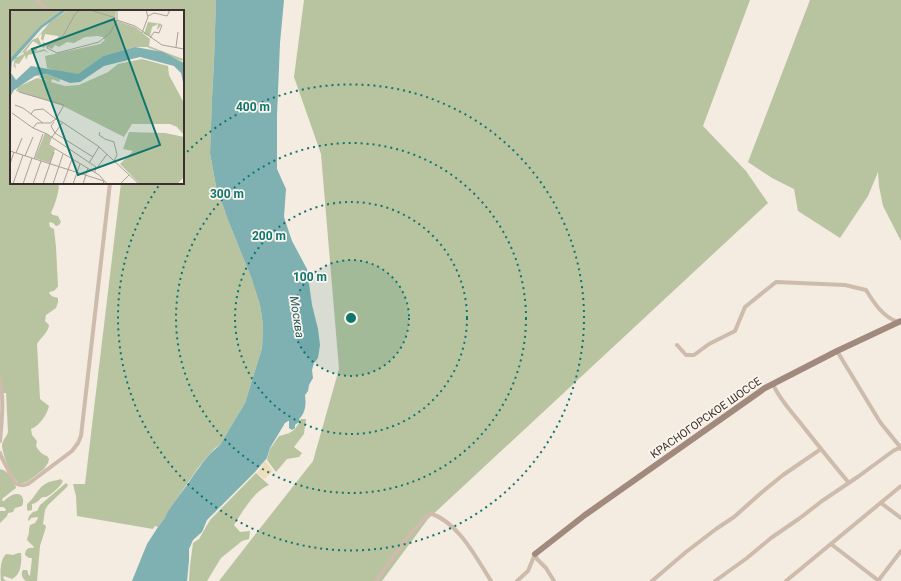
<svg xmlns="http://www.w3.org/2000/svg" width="901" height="581" viewBox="0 0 901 581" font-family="Roboto,sans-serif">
<rect width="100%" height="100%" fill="#f4ebe1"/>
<g fill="#b8c4a0">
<path d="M0,0H216L214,61L212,99L210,153L216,186L228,220L251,277L260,305L263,325L262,348L245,403L220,445L215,448L198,468L167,513L164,519L158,527L155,526L153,529L77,516L76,496L73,484H85L121,183H183V11H11V183H59C59,193 55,204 51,213L53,215L58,216L61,222L59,225L56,226L53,223L50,222L49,223L50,227L54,229L56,247L58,286C55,291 54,291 49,292C50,296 54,297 58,298V302L56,308L46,315L45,321L49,325C48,333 41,337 37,344L40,399L49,406C47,415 39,426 31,429L32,435L37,441L36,446C39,451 41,454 47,456L49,459L48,463L44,469L27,482L20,484C12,479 3,456 2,446C2,440 7,437 8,432L6,393H0Z"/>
<polygon points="304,0 750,0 703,126 746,171 768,203 428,519 382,581 219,581 247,545 313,461 339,369 321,154 294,77"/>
<polygon points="810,0 901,0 901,241 883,206 879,186 878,172 868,196 840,238 798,211 794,189 772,178 748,162"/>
<path d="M301,419H306L304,434L294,447L302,453L299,457L287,459L276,472L267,460L270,449L279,436C292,433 295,431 301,419Z"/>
<path d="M0,469C9,471 12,479 16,487V488C11,491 8,495 3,498L2,501H4C7,498 12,494 16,494C24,493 24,502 22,506L15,508L13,512L8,513L7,516L0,523V511H5L6,510L5,508L3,507H0Z"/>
<path d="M256,473L269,485C255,490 242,512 234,525L240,532L250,531L249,539L242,541L221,558L207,581H189L190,566L193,543L199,539L210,520Z"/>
<path d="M60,479L63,481C61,486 52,494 46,497C45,497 44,497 43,497C39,499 38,503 32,504V510L28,511L27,509V504C34,499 38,487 47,483C50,481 56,481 60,479Z"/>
<path d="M66,483L68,485L67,487L48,505L45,510L43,524L45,525L46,527L40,546L37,581H26C23,579 20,574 23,570H27L28,572V574L30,576L32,558H29L25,555C25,550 28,547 33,548L34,547L27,540C27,537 29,535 29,532C29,529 29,528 30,525L35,523L38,518L37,517L31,518L29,521L28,520L29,516L33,512L37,511L40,505Z"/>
<path d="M18,553H21C22,562 21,575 12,579L4,576L3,578L6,581H1C0,572 0,560 6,554L13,555Z"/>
</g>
<polygon fill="#efdcb8" points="265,461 273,471 265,479 257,473"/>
<path fill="#7fb0b2" d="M216,0H284L280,43L277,115V169L286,189L284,217L292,241L307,269L312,305L318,329L320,345L318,358L314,363L312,370L313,378L309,385L308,391L305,395C306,404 306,412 299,419L300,421L295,425V428L292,430L289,428V421H288L285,423L270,448L267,458L255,472L207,520L202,532L193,540L189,549V560L187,581H132L147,544L158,527L164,519L167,513C175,500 185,489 193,476C201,465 209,453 220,445L245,403L262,348L263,325L260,305L251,277L228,220L216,186L210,153L212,99L214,61Z"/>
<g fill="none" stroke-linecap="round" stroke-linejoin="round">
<g stroke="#cdbbac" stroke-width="4">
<polyline points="36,0 49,11"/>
<path d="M677,345L686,355H694L709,344L735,331L745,307L776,282L845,285L866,290C874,303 883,317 898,322"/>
<polyline points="837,351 880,422 901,448"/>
<path d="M0,378C4,399 2,420 0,441"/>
<path d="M773,384C779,399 792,412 802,425C817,444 833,464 849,483"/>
<path d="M0,453L1,456L15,483C20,486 23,486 28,484L72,451L78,443L81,436L110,183"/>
<polyline points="881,503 901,518"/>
<polyline points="831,544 879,581"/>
<polyline points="535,554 537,559 546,568 554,581"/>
<path d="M376,581L410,534L430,513C459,523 475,556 491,581"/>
<polyline points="517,581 528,571 535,554"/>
<polyline points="652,581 686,552 716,529 734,517 761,493 783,475 821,449"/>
<polyline points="715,581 747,558 771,538 800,518 822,501 859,476 893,451 899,448 901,449"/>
<polyline points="786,581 901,486"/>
<polyline points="878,581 901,551"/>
</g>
<polyline stroke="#a18a7d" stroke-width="6" points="535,554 585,515 765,388 837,351 901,321"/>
</g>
<circle cx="351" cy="318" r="58" fill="#0f766e" fill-opacity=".12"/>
<g fill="none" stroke="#0f766e" stroke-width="2" stroke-dasharray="2 4">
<circle cx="351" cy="318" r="58"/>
<circle cx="351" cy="318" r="116"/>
<circle cx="351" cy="318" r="175"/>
<path d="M183 156A233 233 0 1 1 160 184"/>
</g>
<g text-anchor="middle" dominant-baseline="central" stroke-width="3.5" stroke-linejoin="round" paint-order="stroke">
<g font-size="11" fill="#3b302b" stroke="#fbf5ee">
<text transform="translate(706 418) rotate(-35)">КРАСНОГОРСКОЕ ШОССЕ</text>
</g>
<g font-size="12" font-style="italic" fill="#1f5a5e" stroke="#fbf5ee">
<text transform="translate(297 317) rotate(81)">Москва</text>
</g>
</g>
<g transform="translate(10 10)">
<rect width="174" height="174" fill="#f4ebe1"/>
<path d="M0,0H52L30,16L0,51ZM58,0H106L105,10L125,17L140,29L139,36L173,49L172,51L137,37H125L93,46L68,64H58L37,58L35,46L90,34L95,30L93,27L87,26L75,27L64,33L57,32L49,37L45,35L42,39L35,36L34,38L23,31L15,42L24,37L27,40L25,42L34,39L39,43L34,41L18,45L16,50L15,45L9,54L5,53L6,59L4,56L3,58L5,48L14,44L13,42L8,47L22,30L27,28L40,12ZM32,23L31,29L33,31L35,24L48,26L49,30L38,34L33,32L32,36L28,27ZM138,12L152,14L147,20L148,14L142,17L140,26L134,24ZM132,49L158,56L159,65L174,93V125L167,117L160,114H122L114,127L53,96L6,81L8,77L27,68L40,71L28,67L37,64L50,69L49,72L42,69L41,72L55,76L69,75L98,62L108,54ZM119,122L155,123L174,127V167L167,174H130L110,154L123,141L113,139ZM35,123L42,127L39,136L45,139L40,153L25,148Z" fill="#b8c4a0" fill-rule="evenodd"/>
<path d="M52,0H57L32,18L2,52L1,63L6,70L21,56L68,64L93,46L125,37L153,42L174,53V77L171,63L164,56L130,47L94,56L70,72L60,73L37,64L25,66L4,80L0,87L1,48L30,16Z" fill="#7fb0b2"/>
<path fill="none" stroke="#aaa098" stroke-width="1" d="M70,0L65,4L53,26L40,32L37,38L47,43L89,32L100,23L107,10M80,0L106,8M107,0V10L125,16L152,35L174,39M138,6L144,3L157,6L160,0M132,23L138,7L136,0M140,28L144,22L149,23L152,15M166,37L168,22M9,82L54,95L46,109L52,112M5,95L13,98L33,113M2,103L23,118L27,113H40L46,109L33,99L24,100L21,104M44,112L41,116L45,123L83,147M52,112L88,136L129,174M23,118L37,124L86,157L85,162M90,122L89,125L95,129L104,132L107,145L104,151M42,127L53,112M39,135L89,165L97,174M0,141L94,171L93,174M6,143L12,128M15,146L23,127M24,149L33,124M79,153L89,137M0,154L4,142M87,158L97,144M3,174L13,145M13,174L22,148M23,174L31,151M33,174L44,142M43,174L53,144M53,174L62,149M63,174L70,154M73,174L78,158M110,174L119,165"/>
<path fill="#0f766e" fill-opacity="0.15" stroke="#0f766e" stroke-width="2" d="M104,9L150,135L68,165L22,39Z"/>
<rect width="174" height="174" fill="none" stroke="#3b302b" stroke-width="2"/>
</g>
<circle cx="351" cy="318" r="6" fill="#0f766e" stroke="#fbf5ee" stroke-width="2"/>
<g font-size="12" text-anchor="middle" font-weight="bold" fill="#0f766e" stroke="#fbf5ee" stroke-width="3.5" stroke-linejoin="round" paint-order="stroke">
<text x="253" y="111">400 m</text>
<text x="227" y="198">300 m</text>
<text x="269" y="240">200 m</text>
<text x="310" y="281">100 m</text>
</g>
</svg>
